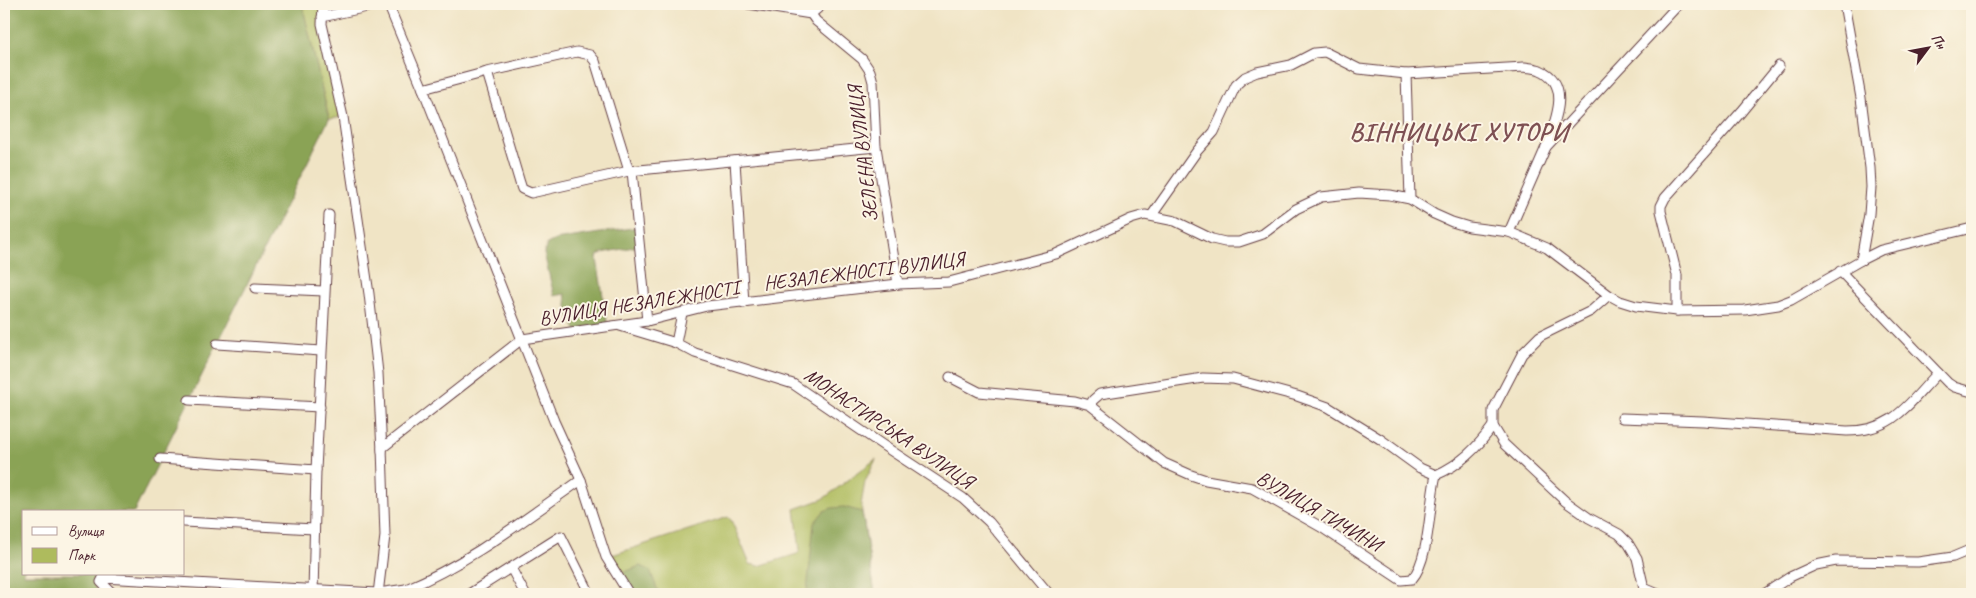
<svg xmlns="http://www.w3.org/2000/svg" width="1976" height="598" viewBox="0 0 1976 598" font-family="Caveat,sans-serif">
<rect width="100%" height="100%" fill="#fcf5e5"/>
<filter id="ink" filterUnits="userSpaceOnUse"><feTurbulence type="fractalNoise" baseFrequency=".02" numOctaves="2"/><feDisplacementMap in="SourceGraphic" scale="10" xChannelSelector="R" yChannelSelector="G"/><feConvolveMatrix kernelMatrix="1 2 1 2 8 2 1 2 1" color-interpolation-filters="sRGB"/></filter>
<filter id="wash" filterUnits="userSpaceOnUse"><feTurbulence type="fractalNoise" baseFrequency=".0096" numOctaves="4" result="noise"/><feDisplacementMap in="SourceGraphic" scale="20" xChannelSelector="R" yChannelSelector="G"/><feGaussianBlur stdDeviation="1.12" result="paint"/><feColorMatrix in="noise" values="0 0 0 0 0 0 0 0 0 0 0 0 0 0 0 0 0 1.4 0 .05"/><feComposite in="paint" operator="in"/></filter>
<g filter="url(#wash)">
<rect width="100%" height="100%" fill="#f0e4c5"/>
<g fill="#aebb5d" stroke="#7c6d44">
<polygon points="302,4 323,4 322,7 343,117 329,119"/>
<polygon points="876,459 865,482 861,505 875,594 629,594 606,557 728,517 731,520 750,564 759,566 797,554 800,551 795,509 823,499"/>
</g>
<g fill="#8aa354" stroke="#6a6140">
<polygon points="4,4 302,4 329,119 134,512 24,512 24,574 103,574 93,594 4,594"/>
<polygon points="638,227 639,246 602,253 598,255 597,259 608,327 577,331 569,317 565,294 554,296 544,253 547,244 555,240"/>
<polygon points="844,507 862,512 875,594 805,594 807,591 814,523 824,511 832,508"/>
<polygon points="640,566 650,570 659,594 629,594 617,575"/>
</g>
</g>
<g filter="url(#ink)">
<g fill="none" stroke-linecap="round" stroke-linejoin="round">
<g stroke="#633d42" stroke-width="11">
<g id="minor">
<polyline points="323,4 322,24 343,117 369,294 378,373 382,451"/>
<polyline points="388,4 423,89 554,421 581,480 606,557 629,594"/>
<polyline points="748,4 811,14 816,21 862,59 870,71 873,82 876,147 898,284"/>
<polyline points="1844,4 1861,98 1870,168 1871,187 1869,214 1861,260"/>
<polyline points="811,14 823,4"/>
<polyline points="322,17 381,4"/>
<polyline points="487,72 577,52 590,55 595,61 629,171"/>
<polyline points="1406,74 1410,199"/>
<polyline points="423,89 487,72 520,183 522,189 531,193 629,171 876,147"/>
<polyline points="735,161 744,303"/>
<polyline points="632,171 647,321"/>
<path d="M1152,215L1197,151L1214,132L1236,85L1245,77L1257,72L1291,65L1314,53L1325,52L1359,69L1406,74L1524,67C1529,68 1536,68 1540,70C1573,84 1554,124 1546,147"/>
<polyline points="1509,232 1546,147 1679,4"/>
<polyline points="1840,271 1948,383 1954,387 1972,392"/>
<polyline points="255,288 324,291"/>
<polyline points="1609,295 1591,311 1540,336 1522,354 1493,410 1493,426 1504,444 1565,501 1589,518 1619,534 1628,543 1637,558 1644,588 1643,594"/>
<polyline points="1677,311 1677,275 1661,211 1661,206 1665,198 1742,111 1779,66"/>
<polyline points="620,326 676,343 695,353 793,384 884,446 963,498 989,522 1049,594"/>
<polyline points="676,343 682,313"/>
<polyline points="217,344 321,351"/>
<path d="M950,377L979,392L1075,401L1090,405L1164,463L1191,475L1206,480L1252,488L1321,527L1401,580L1412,579C1430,559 1429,503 1436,475"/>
<polyline points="189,400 320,407"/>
<path d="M1090,405L1093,400L1100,394L1203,378L1233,379L1297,396L1328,407L1380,439L1420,468L1436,475C1461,464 1477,448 1493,426"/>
<path d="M1622,418L1703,421L1847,431C1894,431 1908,404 1938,373"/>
<polyline points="160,459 316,470"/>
<polyline points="184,522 314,529"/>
<polyline points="511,568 525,594"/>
<polyline points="1644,588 1658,594"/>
<path d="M406,589C469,563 525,519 581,480"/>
<polyline points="113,594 101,582 103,578 378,593 406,589 409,594"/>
<polyline points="313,594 316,470 329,215"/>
<polyline points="378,594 385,536 382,448 522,339 647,321 707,306 898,284 949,282 1056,254 1131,219 1145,215 1175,221 1212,239 1225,242 1239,242 1263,234 1296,209 1321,197 1359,193 1390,195 1410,199 1434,214 1452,222 1469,227 1509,232 1547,248 1609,295 1620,301 1636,306 1677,311 1745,310 1778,305 1791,300 1861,260 1881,250 1972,228"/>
<polyline points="469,594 561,536 590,594"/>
<polyline points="1764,594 1790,577 1816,565 1836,561 1918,562 1953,557 1972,549"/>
</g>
</g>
<use href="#minor" stroke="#fff" stroke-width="9"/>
</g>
</g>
<g text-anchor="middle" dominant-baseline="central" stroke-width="4" stroke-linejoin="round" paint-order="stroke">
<g font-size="20" fill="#4a1f2b" stroke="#fcf5e5">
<text transform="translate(863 154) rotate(-97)">ЗЕЛЕНА ВУЛИЦЯ</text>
<text transform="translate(864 271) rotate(-7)">НЕЗАЛЕЖНОСТІ ВУЛИЦЯ</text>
<text transform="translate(639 303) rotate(-9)">ВУЛИЦЯ НЕЗАЛЕЖНОСТІ</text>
<text transform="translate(889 428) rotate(34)">МОНАСТИРСЬКА ВУЛИЦЯ</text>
<text transform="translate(1319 511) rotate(30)">ВУЛИЦЯ ТИЧИНИ</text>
</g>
<g font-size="25" font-weight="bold" letter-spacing="1" fill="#7e5053" stroke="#fcf5e5">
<text x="1459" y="132">ВІННИЦЬКІ ХУТОРИ</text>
</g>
</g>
<rect width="1976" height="598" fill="none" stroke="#fcf5e5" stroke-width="20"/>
<rect x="22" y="510" width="162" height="65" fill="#fcf5e5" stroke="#b59f9b"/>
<rect x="32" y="527" width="25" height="8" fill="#ffffff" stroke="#b59f9b"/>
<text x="68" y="536" font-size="15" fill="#4a1f2b">Вулиця</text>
<rect x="32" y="548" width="25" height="15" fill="#aebb5d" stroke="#b59f9b"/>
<text x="68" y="560" font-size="15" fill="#4a1f2b">Парк</text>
<g transform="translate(1928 48) rotate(58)" stroke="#fcf5e5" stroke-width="4" paint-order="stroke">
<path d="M0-4L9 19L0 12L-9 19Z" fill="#4a1f2b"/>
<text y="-8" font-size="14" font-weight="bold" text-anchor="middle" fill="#4a1f2b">Пн</text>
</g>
</svg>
